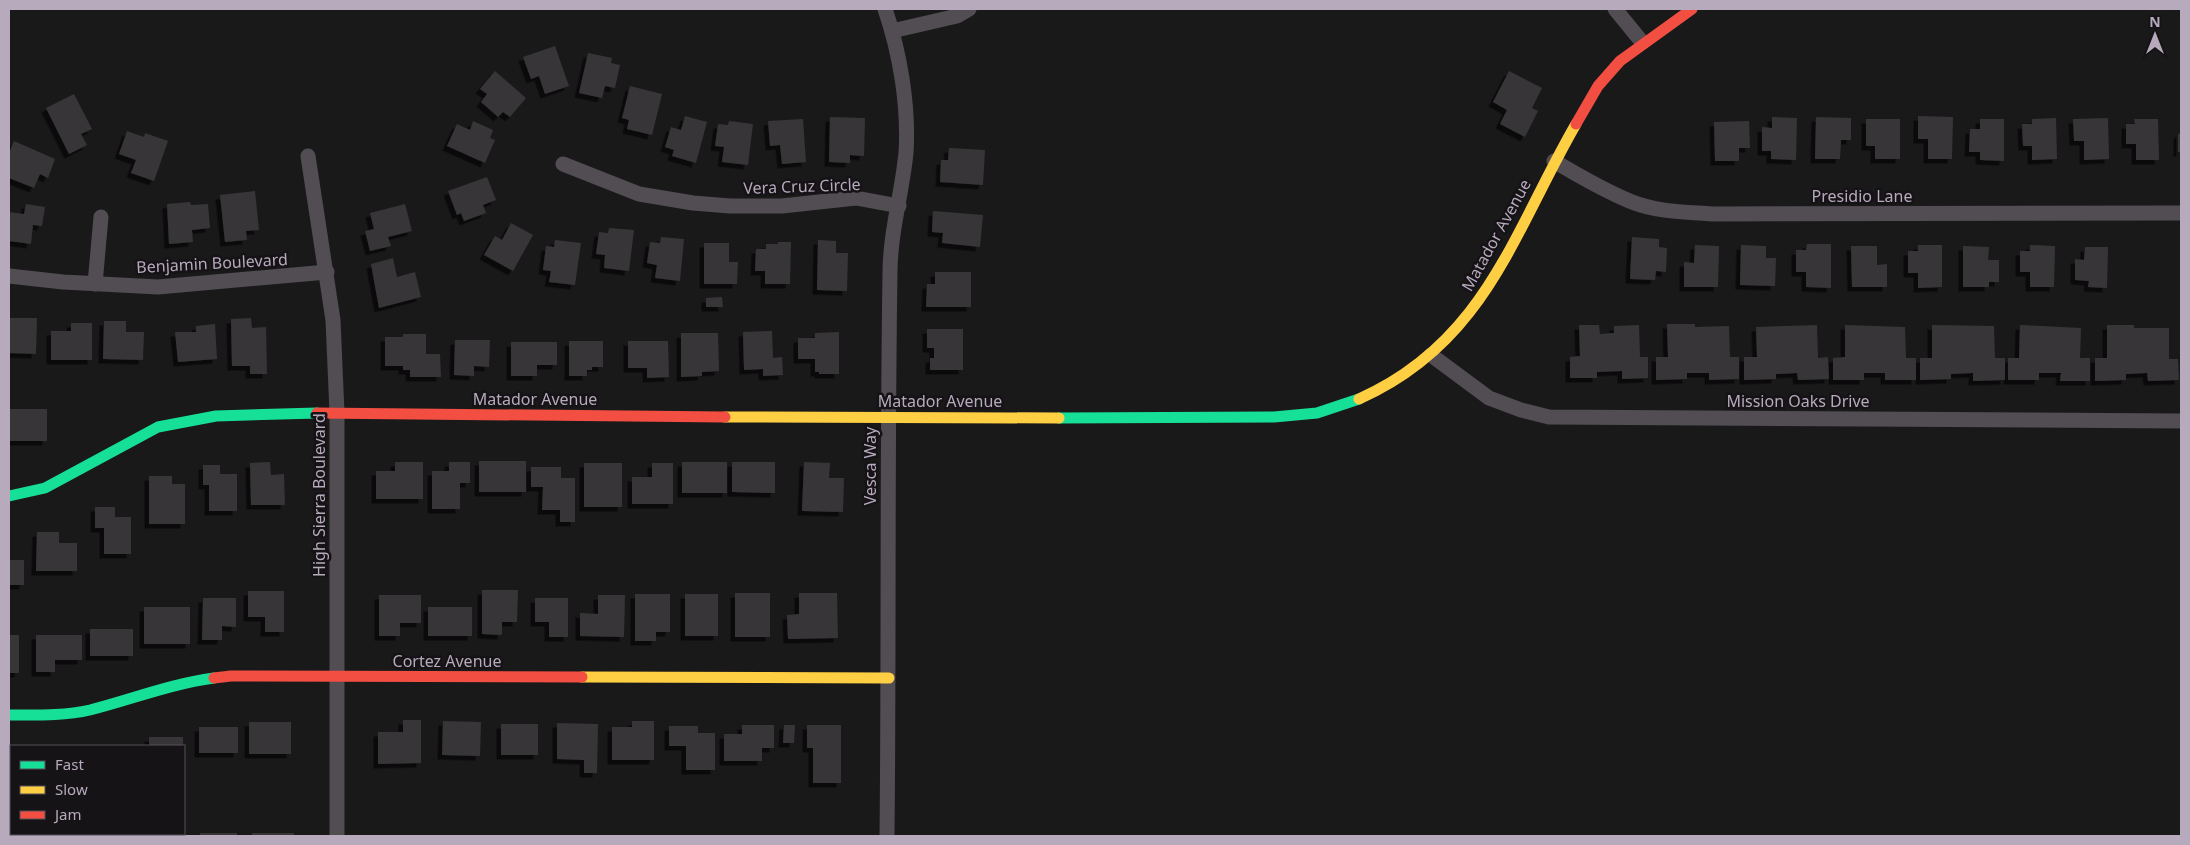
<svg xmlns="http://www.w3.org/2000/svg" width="2190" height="845" viewBox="0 0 2190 845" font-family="'Noto Sans',sans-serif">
<defs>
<filter id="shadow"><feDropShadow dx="-4.5" dy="4.5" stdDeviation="0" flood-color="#0009"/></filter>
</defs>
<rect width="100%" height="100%" fill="#1a191a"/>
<g fill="#373538" filter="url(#shadow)">
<polygon points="555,46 569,86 545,94 539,76 531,79 523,57"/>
<polygon points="588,53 612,58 611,63 620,65 615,88 605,86 602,98 579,93"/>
<polygon points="495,71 526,98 510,117 503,112 498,117 481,102 487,94 480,89"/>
<polygon points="1509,71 1542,88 1532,108 1538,111 1525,137 1500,124 1507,110 1493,102"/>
<polygon points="630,86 662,94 652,135 627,129 629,120 622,118"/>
<polygon points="74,94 92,129 81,134 87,145 69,154 46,108"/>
<polygon points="685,116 707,122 696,163 672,156 674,150 665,147 671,127 681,130"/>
<polygon points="1918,116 1953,117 1952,159 1928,159 1928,139 1918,139"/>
<polygon points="830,117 865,118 864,156 850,155 850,163 829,162"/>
<polygon points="1772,117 1797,118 1796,160 1771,159 1771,151 1762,151 1762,127 1772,128"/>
<polygon points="1816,117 1851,118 1851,140 1841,140 1840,159 1815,159"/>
<polygon points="2056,118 2057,159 2032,160 2032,146 2023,146 2022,124 2032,124 2032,119"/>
<polygon points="2108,118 2109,159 2084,160 2084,141 2074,141 2073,119"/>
<polygon points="803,119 806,162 782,164 780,145 770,146 768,121"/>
<polygon points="1866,119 1900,119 1900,159 1875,159 1875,146 1866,146"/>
<polygon points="1980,119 2004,119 2004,161 1980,160 1980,152 1969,152 1970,129 1980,129"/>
<polygon points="2134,119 2158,119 2159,160 2136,160 2136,144 2126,144 2126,124 2135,124"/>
<polygon points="473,121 493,130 490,138 495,140 485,163 447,146 457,124 470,130"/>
<polygon points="729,121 753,124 748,165 722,162 724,147 715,146 718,124 728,125"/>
<polygon points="1749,121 1750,148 1739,148 1739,161 1715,161 1714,122"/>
<polygon points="127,131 144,137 145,133 168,141 154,181 131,173 136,160 119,154"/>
<polygon points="2181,133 2181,152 2178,152 2178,134"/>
<polygon points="14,141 55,159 48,178 40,174 34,188 9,178 9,153"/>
<polygon points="949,148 985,150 983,185 940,182 941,160 948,160"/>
<polygon points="487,177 496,200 483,205 486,213 464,221 461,213 457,215 448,191"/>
<polygon points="255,191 259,230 246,231 247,240 225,242 220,195"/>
<polygon points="190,202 191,205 208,204 210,228 192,230 193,242 169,244 167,204"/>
<polygon points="26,204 45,207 42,226 33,225 31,244 9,241 9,212 24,214"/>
<polygon points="405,204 412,231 388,237 391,246 370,251 365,231 374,229 370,213"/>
<polygon points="933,211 983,215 980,247 942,243 943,233 932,232"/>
<polygon points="511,223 533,235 513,271 484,255 495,236 502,240"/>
<polygon points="609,228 634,230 629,271 604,268 605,255 596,254 599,232 608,233"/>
<polygon points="661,237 684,239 680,281 655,278 657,265 647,263 650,242 660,243"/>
<polygon points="1632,237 1659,239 1659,247 1667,248 1666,272 1656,271 1655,280 1630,279"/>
<polygon points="555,240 581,243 575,285 549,282 551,271 543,270 546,246 554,247"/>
<polygon points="818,240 836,241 836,253 848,253 847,291 817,290"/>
<polygon points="778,242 791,242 790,284 765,284 765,271 755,271 756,249 766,249 766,244 778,244"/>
<polygon points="704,243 729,243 729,262 738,262 737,284 704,284"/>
<polygon points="1807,244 1831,244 1831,288 1806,287 1806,272 1796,272 1796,250 1806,250"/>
<polygon points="1695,245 1719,246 1718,287 1684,287 1684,262 1694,263"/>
<polygon points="1741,245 1766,246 1766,258 1776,258 1775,286 1740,285"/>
<polygon points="1918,245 1942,245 1942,287 1918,288 1918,273 1908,273 1908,251 1918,251"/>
<polygon points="2030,245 2055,246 2054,287 2030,287 2030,272 2020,272 2020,251 2030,251"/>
<polygon points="1851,246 1877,246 1877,265 1887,264 1887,287 1852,287"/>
<polygon points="1963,246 1989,247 1988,260 1999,260 1999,282 1989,282 1989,287 1963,287"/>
<polygon points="2085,247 2108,247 2107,288 2088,287 2089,281 2075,280 2075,259 2084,260"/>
<polygon points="393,258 397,277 415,272 421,297 379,308 371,264"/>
<polygon points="935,272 971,272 971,307 926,307 927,284 935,284"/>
<polygon points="722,297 723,307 706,307 706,298"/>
<polygon points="9,318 37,318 36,354 9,353"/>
<polygon points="251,318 252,328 266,327 267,374 250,374 250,366 232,366 231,319"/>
<polygon points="104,321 126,321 126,332 144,332 143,360 103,359"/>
<polygon points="71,323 92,323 92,360 51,360 51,331 71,331"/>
<polygon points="215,324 217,359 178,362 175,332 196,332 196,326"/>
<polygon points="1667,324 1695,324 1695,327 1729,326 1730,357 1739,357 1739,379 1709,380 1709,373 1687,373 1687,379 1656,380 1656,357 1668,357"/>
<polygon points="1579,325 1599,325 1600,334 1614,333 1614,326 1639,325 1640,357 1648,357 1648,378 1622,379 1622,371 1597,372 1597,378 1570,378 1570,357 1580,356"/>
<polygon points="1817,325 1818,358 1828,357 1829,379 1798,380 1797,373 1776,374 1776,379 1744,380 1744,357 1757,357 1756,327"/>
<polygon points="1845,325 1905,327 1906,358 1916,358 1916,380 1885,380 1885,373 1864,373 1864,380 1833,380 1833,358 1845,357"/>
<polygon points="1932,325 1994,326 1995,358 2005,358 2005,380 1973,381 1973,373 1951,374 1951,379 1920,380 1920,358 1932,358"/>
<polygon points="2020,325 2081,328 2080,358 2090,358 2090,381 2060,381 2061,373 2039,373 2039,380 2008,380 2008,358 2019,358"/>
<polygon points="2107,325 2134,325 2134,328 2169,328 2169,359 2178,359 2179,380 2148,381 2147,373 2126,374 2126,380 2095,381 2095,358 2107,358"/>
<polygon points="927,329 963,329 963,370 930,370 930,358 934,358 934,348 927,348"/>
<polygon points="772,331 773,358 782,357 783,375 763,376 763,369 744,370 743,332"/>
<polygon points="839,332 839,374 819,374 819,372 815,372 815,359 798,359 798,338 815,338 815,333"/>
<polygon points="681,333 718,333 719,371 702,372 702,376 681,377"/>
<polygon points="403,334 426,334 426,354 440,354 441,377 410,377 410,370 403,370 403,366 385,366 385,337 403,337"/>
<polygon points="455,340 490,340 489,367 474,366 474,376 454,375"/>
<polygon points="569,341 603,341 603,367 592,367 592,370 587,370 587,376 569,376"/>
<polygon points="628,341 668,341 669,377 647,378 647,368 628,368"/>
<polygon points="511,342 557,342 557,365 537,365 537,376 511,376"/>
<rect x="9" y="409" width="38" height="32"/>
<rect x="479" y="461" width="47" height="31"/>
<polygon points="270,462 271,475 284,474 285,505 251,505 250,463"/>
<polygon points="395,462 423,462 423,499 376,499 376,471 395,471"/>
<polygon points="449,462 470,462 470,483 460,483 460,509 432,509 432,471 449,471"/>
<rect x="682" y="462" width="45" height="31"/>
<polygon points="732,462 775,462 775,493 732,492"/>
<polygon points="804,462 830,463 829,478 844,478 843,512 802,511"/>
<rect x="584" y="463" width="38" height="44"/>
<polygon points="652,463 673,463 673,504 632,504 632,477 652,477"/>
<polygon points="203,465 220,465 220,474 237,474 237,511 209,511 209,485 203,485"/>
<polygon points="531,467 561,467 561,478 575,478 575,522 560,522 560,510 542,510 543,487 531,487"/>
<polygon points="149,476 172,476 172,484 185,484 185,524 149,524"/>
<polygon points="95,507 115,507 115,517 131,517 131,554 104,554 104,528 95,528"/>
<polygon points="37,532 59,532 59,543 77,543 77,571 36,571"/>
<rect x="9" y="560" width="15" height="25"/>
<polygon points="482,590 518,590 517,622 502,622 502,635 482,634"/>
<polygon points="248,591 284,591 284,632 265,632 265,617 248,617"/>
<rect x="735" y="593" width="35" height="44"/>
<polygon points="799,593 837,593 838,638 788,639 787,615 799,614"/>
<polygon points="635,594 670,594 670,632 656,632 656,641 635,641"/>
<rect x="685" y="594" width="33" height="42"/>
<polygon points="379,595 421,595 421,623 400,623 400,636 379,636"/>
<polygon points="598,595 625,595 624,637 580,636 580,613 598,614"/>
<polygon points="203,598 236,598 236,627 222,626 222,640 202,640"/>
<polygon points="535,598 568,598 568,637 549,637 549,622 535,622"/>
<rect x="144" y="607" width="46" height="37"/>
<rect x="428" y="607" width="44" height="29"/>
<rect x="90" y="629" width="43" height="27"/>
<rect x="9" y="635" width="10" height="38"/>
<polygon points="36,635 82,635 82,660 55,660 55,672 36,672"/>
<polygon points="403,720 421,720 421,763 378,764 378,732 403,732"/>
<polygon points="443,721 481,722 480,756 442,755"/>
<polygon points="632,721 654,721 654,760 612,760 612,727 632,727"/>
<rect x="249" y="722" width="42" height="32"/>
<polygon points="557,723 598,724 597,773 584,773 584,760 557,759"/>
<rect x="501" y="724" width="37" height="31"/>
<polygon points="742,725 774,725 774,748 762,748 762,761 724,761 724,734 742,734"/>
<polygon points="784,725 795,725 794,743 783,743"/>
<polygon points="807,725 841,725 841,783 813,783 813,748 807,748"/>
<polygon points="669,726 698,726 698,733 715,733 715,770 686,770 686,746 669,746"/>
<rect x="199" y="727" width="39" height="26"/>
<rect x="149" y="737" width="34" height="9"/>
<rect x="9" y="759" width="2" height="27"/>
<rect x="200" y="833" width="37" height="3"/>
<rect x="252" y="833" width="42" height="3"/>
</g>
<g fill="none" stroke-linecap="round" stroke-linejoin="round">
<g stroke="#514d53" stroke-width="15">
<path d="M885,9C900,53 909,106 906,153C902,193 890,233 890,273C887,460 889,648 887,836"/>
<polyline points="1615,9 1642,42"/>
<polyline points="892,31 957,16 969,9"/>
<polyline points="308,156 333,320 337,413 337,836"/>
<path d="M1554,161C1579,176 1605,191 1632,202C1657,212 1686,212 1712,214L2181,213"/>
<polyline points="563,164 639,194 693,203 730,206 782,206 856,198 899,206"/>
<polyline points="9,276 63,282 158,287 327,272"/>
<polyline points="95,284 101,217"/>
<polyline points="1431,355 1489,398 1521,410 1549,417 2181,421"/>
</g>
<g stroke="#16e098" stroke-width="11">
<polyline points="1059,418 1274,417 1317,413 1359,399"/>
<polyline points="9,496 45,488 158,427 216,416 317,413"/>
<path d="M9,715C36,715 64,716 90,710C133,699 170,684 214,678"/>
</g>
<g stroke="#ffcf43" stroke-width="11">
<path d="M1359,399C1485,343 1513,233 1576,124"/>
<polyline points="725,417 1059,418"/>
<polyline points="582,677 889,678"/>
</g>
<g stroke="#f24e42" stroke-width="11">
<polyline points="1576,124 1598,86 1620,61 1692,9"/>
<polyline points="317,413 725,417"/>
<polyline points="214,678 231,676 582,677"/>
</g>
</g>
<g text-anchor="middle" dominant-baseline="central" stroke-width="5" stroke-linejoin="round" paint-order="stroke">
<g font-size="16" fill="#b6aabc" stroke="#161316">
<text transform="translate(802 186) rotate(-2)">Vera Cruz Circle</text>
<text x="1862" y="196">Presidio Lane</text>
<text transform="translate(1496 235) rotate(-61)">Matador Avenue</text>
<text transform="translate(212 263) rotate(-3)">Benjamin Boulevard</text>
<text x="535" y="399">Matador Avenue</text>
<text x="940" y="401">Matador Avenue</text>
<text x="1798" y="401">Mission Oaks Drive</text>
<text transform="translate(870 466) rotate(-90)">Vesca Way</text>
<text transform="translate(319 495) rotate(-90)">High Sierra Boulevard</text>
<text x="447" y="661">Cortez Avenue</text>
</g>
</g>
<rect width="2190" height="845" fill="none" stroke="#b6aabc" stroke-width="20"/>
<rect x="10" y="745" width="175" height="90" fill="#161316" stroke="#564f58"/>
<rect x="20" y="761" width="25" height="8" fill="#16e098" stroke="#564f58"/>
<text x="55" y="770" font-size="15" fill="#b6aabc">Fast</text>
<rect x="20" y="786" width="25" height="8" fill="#ffcf43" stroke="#564f58"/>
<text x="55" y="795" font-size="15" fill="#b6aabc">Slow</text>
<rect x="20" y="811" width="25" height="8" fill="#f24e42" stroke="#564f58"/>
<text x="55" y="820" font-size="15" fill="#b6aabc">Jam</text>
<g transform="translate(2155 35)" stroke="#161316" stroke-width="4" paint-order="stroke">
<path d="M0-4L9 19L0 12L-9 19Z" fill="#b6aabc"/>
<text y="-8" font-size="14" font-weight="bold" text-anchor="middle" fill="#b6aabc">N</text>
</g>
</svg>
